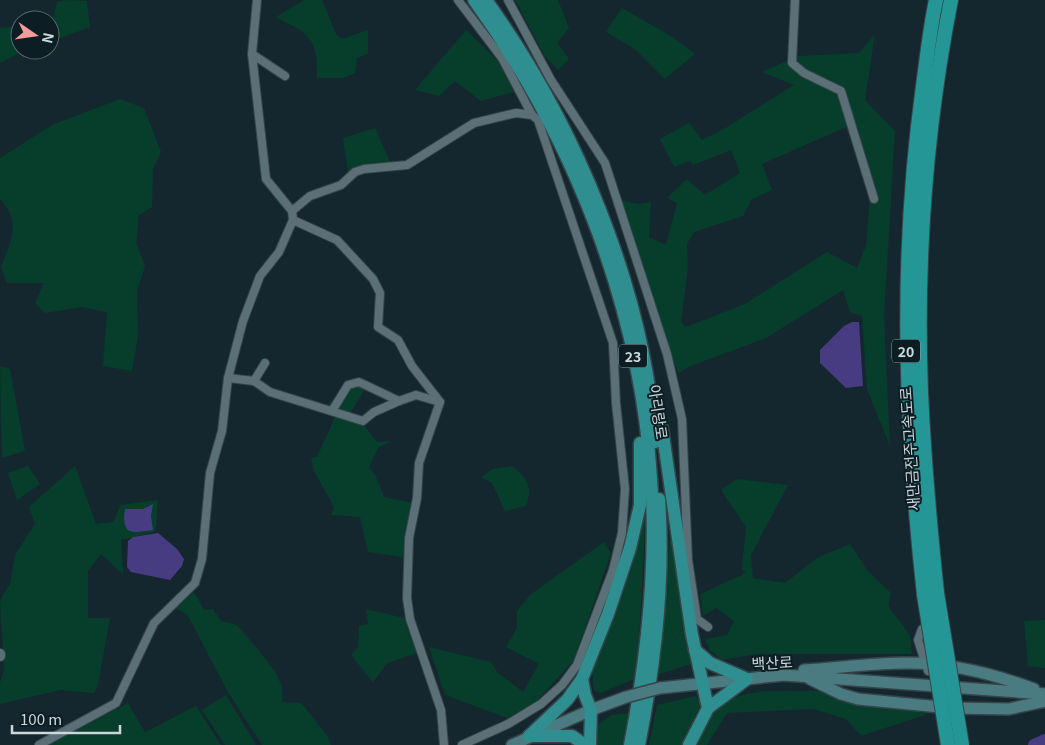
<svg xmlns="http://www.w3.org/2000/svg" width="1045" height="745" viewBox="0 0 1045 745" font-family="Georgia,'Noto Sans KR',serif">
<rect width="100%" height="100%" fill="#15272e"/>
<g fill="#063e2b" fill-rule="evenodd">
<polygon points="68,0 87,1 90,27 50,42 50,20 45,20 54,17 57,2"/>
<path d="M304,0H322L336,34L342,39L368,30V54L357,58L355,73L343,78H317C317,61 318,46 304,33C299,28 283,22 276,17Z"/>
<polygon points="515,0 558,0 569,28 557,43 569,59 558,70 545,56"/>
<polygon points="622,8 671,36 695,54 665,79 635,49 606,32"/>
<polygon points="20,26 20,50 25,50 0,63 0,28"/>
<polygon points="466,30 498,61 514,92 481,101 455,81 439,96 415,90"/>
<path d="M875,34L865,100L895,131L884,317L890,446L867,389L862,316L850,312L843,290L766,338L688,367L679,373L668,351L619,200L637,204L651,202L649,237L666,245L677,203L667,198L687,179L705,195L740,173L731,150L693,165L690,161L674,167L660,139L689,123L702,140L724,129L794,85L762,72L798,56L859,53ZM846,127L870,198L866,246L857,268L827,252L745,304L686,327L681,322L688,267L687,244L694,232L743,216L751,200L772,190L762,164Z"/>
<path d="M120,99L144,108L161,152L153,169L152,207L139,215L136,243L145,266L137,291L138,336L132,371L103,366L107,312L82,307L45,313L35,303L44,283H7L1,267C11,241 22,222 0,199V158L52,125Z"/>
<polygon points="375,128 391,164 367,164 348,173 343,138"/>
<polygon points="0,366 10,369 25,451 2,458"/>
<polygon points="355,379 367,386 350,413 355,423 364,425 377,442 391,441 378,448 369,467 376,477 384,497 413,503 403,557 368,552 360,517 331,515 334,507 314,471 311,458 317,457 335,417 328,404"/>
<polygon points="28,466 40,484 17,500 8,473"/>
<polygon points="75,466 96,524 113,522 121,505 158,500 156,527 154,532 121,540 123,574 101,554 88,571 88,618 110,618 98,685 94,693 61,690 0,704 0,683 4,670 0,601 10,584 15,555 35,524 29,507"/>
<path d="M512,466C528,478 533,487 526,506L505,511L492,483L481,477L493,469Z"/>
<polygon points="737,479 788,485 751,555 753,578 785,583 817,558 850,544 867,570 891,593 888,606 910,635 912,654 756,654 722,660 710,650 705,639 727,635 734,621 716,608 703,616 700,594 746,573 742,569 746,527 721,490"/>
<polygon points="646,508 637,678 601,693 594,690 592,671 615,609"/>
<polygon points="671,526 695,663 659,674"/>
<polygon points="604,542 611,553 574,660 534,704 507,718 445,695 429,647 491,662 498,673 523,692 539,664 506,647 517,628 517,611 531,594"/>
<polygon points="194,592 204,610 213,609 221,621 237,625 260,652 276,673 282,687 282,702 301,703 327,735 331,745 262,745 228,692 187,614 175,608"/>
<polygon points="366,609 404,618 417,653 387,663 373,682 351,655 358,647 359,626 368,624"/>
<polygon points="1045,620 1045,668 1028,666 1024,621"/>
<path d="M823,691L928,714L861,736L846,719L813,709L727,713L707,745H696C700,736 704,721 711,713C737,684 787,692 823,691Z"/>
<polygon points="226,695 256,745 225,745 202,710"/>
<polygon points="695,696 701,703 682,745 649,745 657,705"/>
<polygon points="128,703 145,732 196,706 221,745 48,745"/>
<polygon points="629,713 622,745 595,745 596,727 611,715"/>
</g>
<g fill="#473c82">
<polygon points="852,322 859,322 863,386 846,388 820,363 820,350 844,326"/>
<path d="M153,504L151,516L153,530C132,533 121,536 125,509H143Z"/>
<polygon points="158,533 177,549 184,559 182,566 170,580 131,572 127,567 128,541 133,537"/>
</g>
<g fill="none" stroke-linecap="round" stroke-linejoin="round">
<polyline stroke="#473c82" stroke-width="12" points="1034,745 1045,740"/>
<g stroke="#364449" stroke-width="10">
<g id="minor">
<polyline points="458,0 502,58 532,115 538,120 613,343 616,403 625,489 622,533 613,570 577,665 562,685 541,704 508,724 462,745"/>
<polyline points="508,0 551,80 605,163 667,354 682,419 688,560 697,619 708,627"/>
<polyline points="795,0 792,63 804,73 841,91 874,199"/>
<polyline points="252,54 285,76"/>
<polyline points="292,211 310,196 341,185 355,172 364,169 407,165 474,123 516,113 532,115"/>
<polyline points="293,220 337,240 373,279 380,293 378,327 398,340 412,366 440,402 419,463 417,498 409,538 407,598 410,619 441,710 444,745"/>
<polyline points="228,378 254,381 270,392 363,421 374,412 399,401"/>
<polyline points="254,381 265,363"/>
<polyline points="332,411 348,385 359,382 399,401 416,395 440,402"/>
<polyline points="922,629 918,640 928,671"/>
<polyline points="39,745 116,703 154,623 195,583 202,559 210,473 222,431 228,378 243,321 260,276 279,252 293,220 292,211 266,179 252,54 257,0"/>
</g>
</g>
<g stroke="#364449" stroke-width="12">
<polyline id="tertiary" points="0,654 0,656"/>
</g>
<g stroke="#364449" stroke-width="14">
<g id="secondary">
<path d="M804,670C838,668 872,663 907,663C950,663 994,674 1034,689"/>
<polyline points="810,679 841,694 858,699 950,708 1009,709 1045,701"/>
<polyline points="660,688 784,675 1045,694"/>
<polyline points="512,745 591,710 626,697"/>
</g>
</g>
<g stroke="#364449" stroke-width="15">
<g id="trunk">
<path d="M474,0C574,139 640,307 651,478C657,567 647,658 630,745"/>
<path d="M486,0C575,123 645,290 655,442"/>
<polyline points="662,428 692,635 708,708 689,745"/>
<polyline points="695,650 710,663 747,679 708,708"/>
<polyline points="529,736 567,700 582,679"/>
<polyline points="529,736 572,736 585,745"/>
<polyline points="590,745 591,710 585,695 582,679 608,614 630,548 640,505 640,443"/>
<path d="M639,745C655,665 665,581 659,499"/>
</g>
</g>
<g stroke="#364449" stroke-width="16">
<g id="motorway">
<path d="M937,593C930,526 924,459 921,392C916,262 926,128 951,0"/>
<path d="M924,595C905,421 899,260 923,86C927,57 930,28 936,0"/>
</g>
</g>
<use href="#minor" stroke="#5b6f77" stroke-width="8"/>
<use href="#tertiary" stroke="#5b6f77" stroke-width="10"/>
<use href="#secondary" stroke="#4a7b80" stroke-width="11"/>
<use href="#trunk" stroke="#2f8e8f" stroke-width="12"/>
<use href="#motorway" stroke="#249695" stroke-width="14"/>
<g stroke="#364449" stroke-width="14" stroke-linecap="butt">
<polyline id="secondary-bridge" points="626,697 660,688"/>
</g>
<g stroke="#364449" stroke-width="16" stroke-linecap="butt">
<g id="motorway-bridge">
<polyline points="937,593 962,745"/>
<polyline points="924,595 948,745"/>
</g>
</g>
<use href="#secondary-bridge" stroke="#4a7b80" stroke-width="11"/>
<use href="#motorway-bridge" stroke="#249695" stroke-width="14"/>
</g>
<g text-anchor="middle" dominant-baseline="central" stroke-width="4" stroke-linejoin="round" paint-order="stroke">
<g fill="#0c1e24" stroke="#92a0a5" stroke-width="1">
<rect x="892" y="339.5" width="28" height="23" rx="4"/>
<rect x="619" y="344.5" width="28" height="23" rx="4"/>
</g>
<g font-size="14" font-weight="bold" fill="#ccd7dc">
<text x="906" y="351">20</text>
<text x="633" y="356">23</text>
</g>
<g font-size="15" fill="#ccd7dc" stroke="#0c1e24">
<text transform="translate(659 412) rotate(82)">아리랑로</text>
<text transform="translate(909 449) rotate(-94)">새만금전주고속도로</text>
<text transform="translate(772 662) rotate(-3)">백산로</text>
</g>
</g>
<g transform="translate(35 35) rotate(103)"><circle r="24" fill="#0c1e24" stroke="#59686e"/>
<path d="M0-4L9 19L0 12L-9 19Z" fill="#f59b9b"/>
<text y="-8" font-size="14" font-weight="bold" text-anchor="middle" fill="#ccd7dc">N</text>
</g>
<path d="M12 725v8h108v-8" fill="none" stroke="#ccd7dc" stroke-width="2.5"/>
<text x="20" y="725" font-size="15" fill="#ccd7dc" stroke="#0c1e24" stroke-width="4" paint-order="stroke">100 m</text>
</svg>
